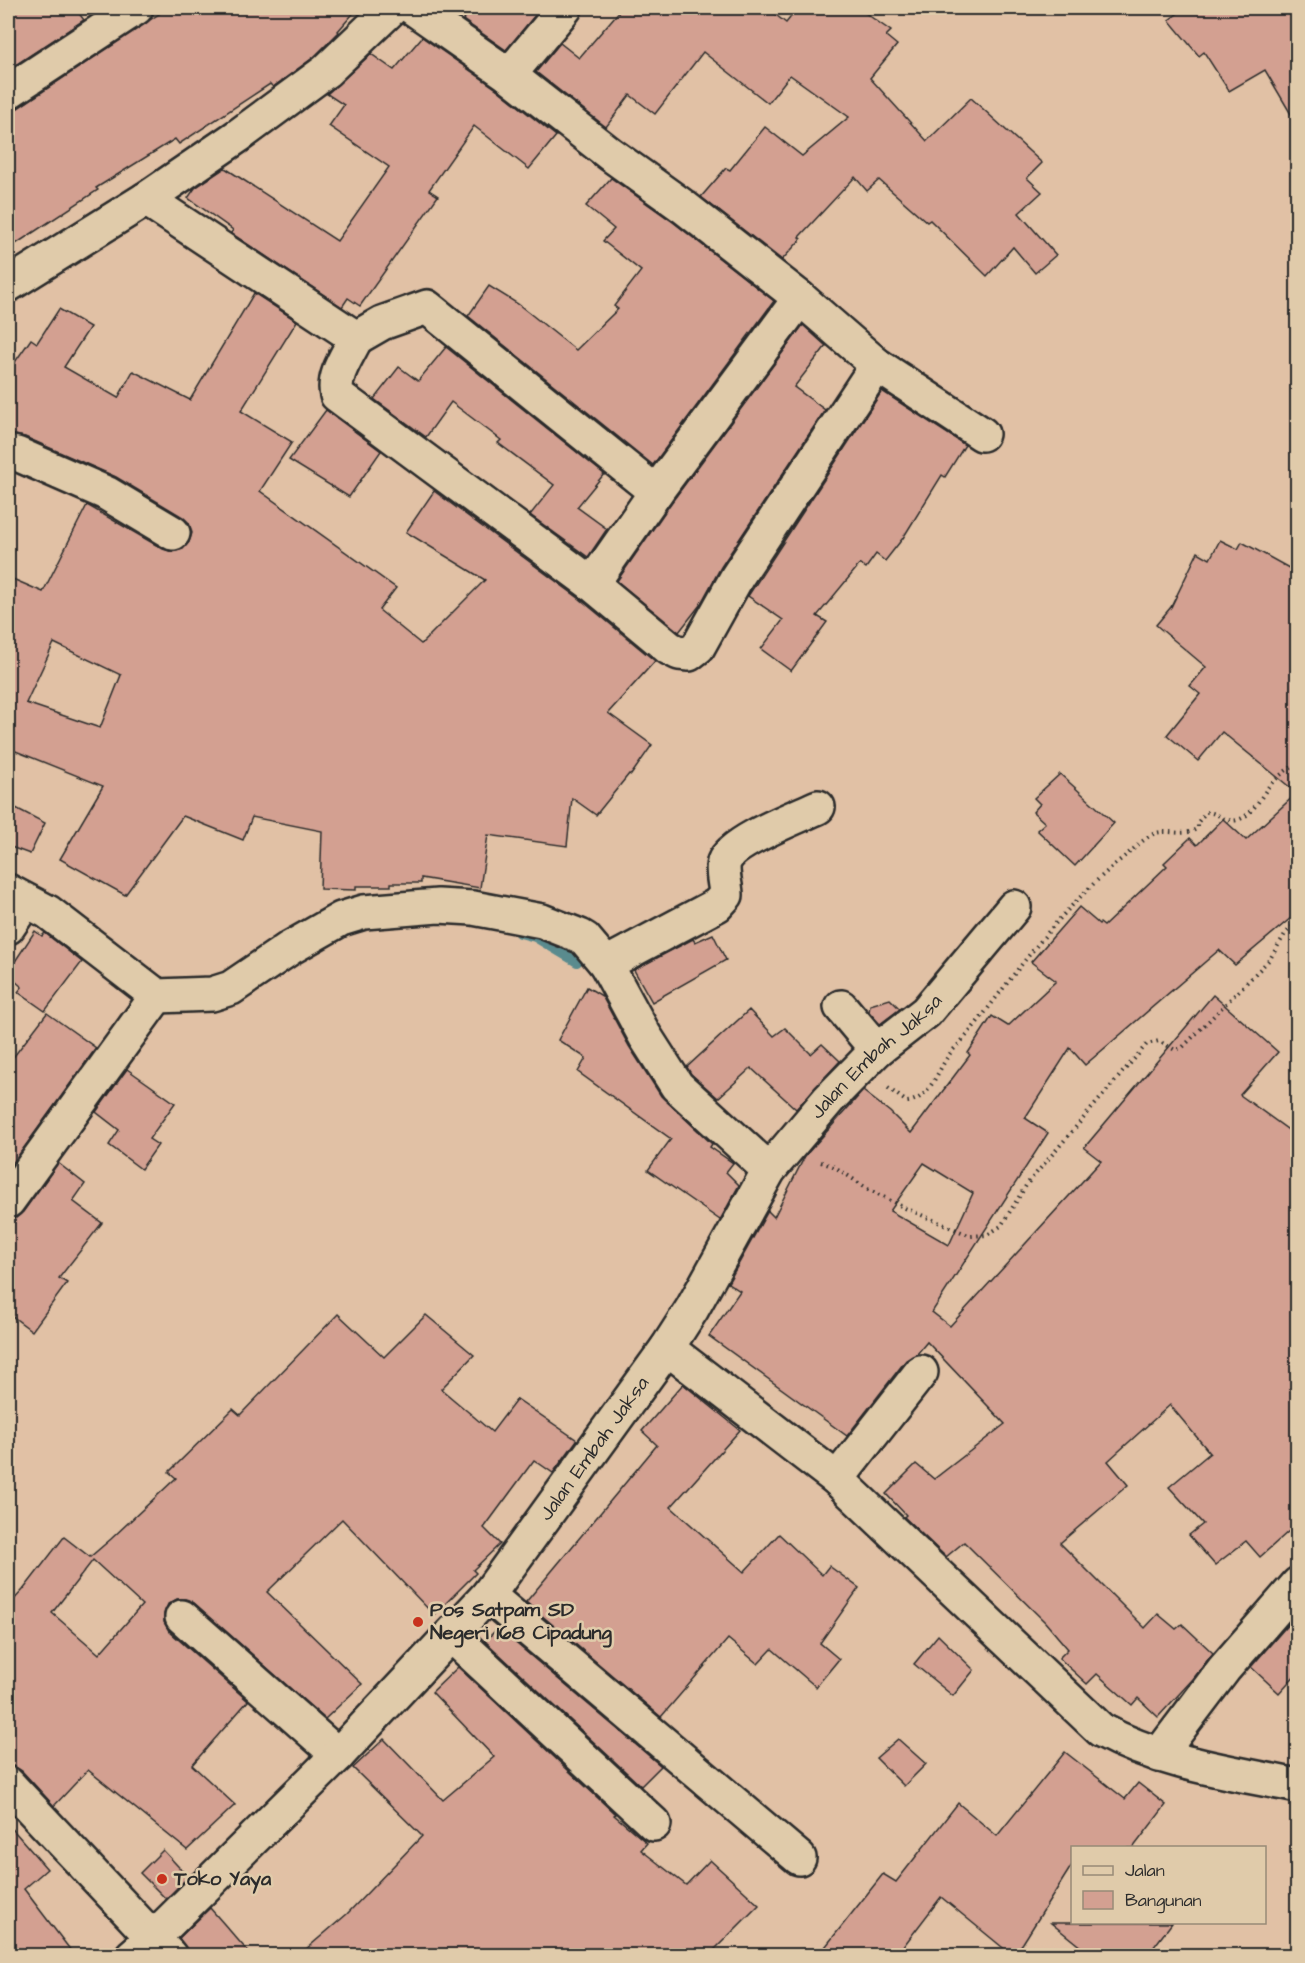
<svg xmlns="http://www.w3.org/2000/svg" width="1305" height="1963" viewBox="0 0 1305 1963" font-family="'Architects Daughter',sans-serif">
<rect width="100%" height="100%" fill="#e1c1a5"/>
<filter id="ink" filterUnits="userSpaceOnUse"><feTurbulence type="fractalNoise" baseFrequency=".0167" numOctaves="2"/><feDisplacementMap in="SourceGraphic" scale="12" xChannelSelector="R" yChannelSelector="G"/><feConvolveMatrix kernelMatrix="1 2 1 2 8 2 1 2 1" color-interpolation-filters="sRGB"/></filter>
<g filter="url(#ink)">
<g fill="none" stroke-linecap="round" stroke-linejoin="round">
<polyline stroke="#5a8b8e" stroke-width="10" points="520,933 535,937 577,962"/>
</g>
<g fill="#d3a091" stroke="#2b2b2b" stroke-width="1.5" fill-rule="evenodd">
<polygon points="8,8 75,8 84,20 8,70"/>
<polygon points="168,8 358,8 338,31 339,32 314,57 273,87 270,84 179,144 175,139 96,188 98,190 8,249 8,110 18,108"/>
<polygon points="473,8 541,8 506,50 463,20"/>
<polygon points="622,8 767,8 786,23 798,8 858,8 891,31 886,36 897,45 870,78 927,141 971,98 1042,163 1027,178 1042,192 1019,213 1056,255 1035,273 1013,247 987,276 930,220 927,222 879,180 867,191 855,177 799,237 801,239 782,260 701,197 726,168 730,170 765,127 802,156 849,117 790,75 768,103 703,52 655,114 630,95 606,127 536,72 560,43 579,58"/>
<polygon points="1185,8 1298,8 1298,126 1265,70 1229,91 1204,52 1199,56 1169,20"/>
<polygon points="422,37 498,90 556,136 529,169 474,126 429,190 438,196 360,306 348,298 342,307 231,233 233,230 188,198 195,188 225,168 337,241 389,167 329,126 344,105 327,94 371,54 394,70"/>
<polygon points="611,178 673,222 774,301 653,465 468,316 489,286 518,304 576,350 618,309 614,306 641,271 603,241 614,229 586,206"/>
<path d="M254,293L297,321L241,411L292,442L260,491L396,588L379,610L421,644L485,580L406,532L434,491L580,599L655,661L608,713L652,745L631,775L629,774L596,815L572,798L567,846L488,835L480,888L421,878V883H391V886H356V890L320,889L322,831L252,817L243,840L183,816L125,895L60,859L103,786L8,748V577L43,592L87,505L163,549L172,552L183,549L189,542L192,533L189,523L183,517L116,477L25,437L8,434V372L31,339L37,343L59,309L90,327L64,367L118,398L133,371L190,400ZM54,643L121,675L100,728L26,703Z"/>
<polygon points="803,325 826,346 794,387 825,410 721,567 700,605 679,632 617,581 671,503"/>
<polygon points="446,347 604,474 577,507 607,529 588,557 530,515 554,485 498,443 501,440 451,402 426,437 374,399 399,367 418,381"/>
<polygon points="882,391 965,445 945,477 942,475 903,538 885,561 876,554 866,568 860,564 817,616 827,622 791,671 761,649 783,620 748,596"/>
<polygon points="326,410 381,451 349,497 289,460"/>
<path d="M1220,540L1238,549L1242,542L1298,573V912L1235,965L1219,950L1085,1065L1070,1048L1025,1118L1048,1133L932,1312L950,1326L1101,1161L1084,1148L1213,995L1278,1052L1240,1095L1298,1137V1523L1260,1557L1246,1541L1215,1565L1189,1535L1203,1524L1169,1487L1210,1453L1170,1405L1108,1461L1128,1485L1060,1543L1145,1628L1158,1614L1176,1629L1182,1624L1213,1653L1193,1679L1158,1717L1138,1698L1132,1705L1097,1674L1087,1684L1059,1658L1068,1649L1045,1622L964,1542L946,1557L904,1517L906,1515L886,1494L916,1464L934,1479L1005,1424L927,1342L917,1354L906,1360L847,1436L709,1336L740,1291L728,1283L768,1211L774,1217L805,1156L863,1091L890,1112L911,1133L970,1055L968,1053L992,1016L1008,1026L1056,981L1031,962L1079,907L1099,924L1100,923L1104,926L1167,866L1164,863L1190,838L1197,845L1223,819L1246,840L1297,793L1222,732L1198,761L1167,735L1200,694L1190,686L1206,667L1156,625L1171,607L1198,552L1210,559ZM924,1163L973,1193L949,1245L890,1211Z"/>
<polygon points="1060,774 1114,823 1075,866 1037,830 1045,823 1033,812 1040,804 1034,798"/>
<polygon points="8,804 45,823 30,854 8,846"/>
<polygon points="35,931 42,936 45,933 82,962 45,1011 18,992 22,987 8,975 8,972"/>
<polygon points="713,934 726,960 652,1002 634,970 693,939 695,942"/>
<polygon points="587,987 602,996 629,1046 661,1096 712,1144 710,1147 733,1163 726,1172 739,1185 720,1220 648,1170 671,1139 578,1072 586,1058 558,1040"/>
<polygon points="890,999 900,1009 880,1024 869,1012 870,1005"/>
<polygon points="749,1010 774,1036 785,1028 811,1054 822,1044 840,1061 796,1109 751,1068 718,1098 691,1074 687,1067"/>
<polygon points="47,1013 96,1048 8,1170 8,1064"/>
<polygon points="127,1069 175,1103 149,1139 158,1145 141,1169 109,1145 119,1130 96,1112"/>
<polygon points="58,1163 85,1184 73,1201 102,1223 59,1278 67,1283 32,1331 8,1313 8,1220 16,1218 23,1212"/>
<path d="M338,1314L384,1357L426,1315L474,1355L441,1389L492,1432L517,1399L577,1440L553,1473L534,1460L484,1528L500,1544L473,1570L476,1573L434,1615L342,1519L267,1592L362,1684L325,1719L194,1603L185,1599H177L168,1604L164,1614V1622L169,1631L248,1701L192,1765L235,1805L187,1850L88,1770L54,1806L22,1771L14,1766H8V1606L23,1590L64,1537L90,1557L111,1539L176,1478L169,1472L233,1409L240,1415ZM93,1560L142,1605L99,1654L52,1613Z"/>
<polygon points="683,1384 740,1430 671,1507 744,1572 779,1534 822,1575 829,1566 859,1588 820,1643 839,1659 816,1687 772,1649 758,1664 728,1639 661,1717 526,1602 657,1445 642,1431"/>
<polygon points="1298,1613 1298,1672 1279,1693 1251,1667"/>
<polygon points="498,1628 661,1766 641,1786 485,1641"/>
<polygon points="938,1635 974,1670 953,1696 914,1664"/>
<polygon points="458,1667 615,1814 614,1815 647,1843 641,1850 686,1885 710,1860 759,1905 708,1956 298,1956 347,1914 422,1836 353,1768 384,1739 443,1800 494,1757 432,1692"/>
<polygon points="898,1739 926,1764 904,1786 876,1758"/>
<polygon points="1065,1752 1125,1799 1138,1783 1166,1805 1133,1848 1072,1848 1072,1865 1023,1943 1013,1956 941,1897 896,1956 818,1956 883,1874 896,1882 958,1803 997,1836"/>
<polygon points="8,1824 47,1869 24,1889 75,1956 8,1956"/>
<polygon points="163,1850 188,1877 166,1899 140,1873"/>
<polygon points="210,1908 252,1956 188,1956 188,1951 179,1938"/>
<polygon points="1051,1923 1172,1923 1147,1956 1092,1956"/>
</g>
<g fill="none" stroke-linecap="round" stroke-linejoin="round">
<g stroke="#2b2b2b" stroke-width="38">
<g id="minor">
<polyline points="413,8 509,75 610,154 684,207 800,298 877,365 982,434"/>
<polyline points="509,75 565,8"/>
<polyline points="8,92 136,8"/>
<polyline points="146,199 356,338 382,323 427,307 656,492"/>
<polyline points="8,285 146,199 238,136 326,71 392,8"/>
<path d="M356,338C348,355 332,376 337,395L592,584L656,492L800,298"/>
<polyline points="8,452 17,454 106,493 173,533"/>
<polyline points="592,584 669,648 679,653 689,654 698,647 737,577 877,365"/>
<polyline points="8,891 48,912 157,996 212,994 231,988 290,948 341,919 364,912 438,906 473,908 542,921 580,936 585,939 606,964 645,1036 677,1086 769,1170"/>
<polyline points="8,927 25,902"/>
<path d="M606,964L717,905L726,895C726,885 721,872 724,862C732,841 797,817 818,807"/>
<polyline points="841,1007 877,1050"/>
<polyline points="8,1201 157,996"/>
<path d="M667,1348L837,1479L1101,1730C1161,1763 1231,1772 1298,1786"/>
<polyline points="837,1479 921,1372"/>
<polyline points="488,1595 799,1858"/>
<polyline points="182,1617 338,1755"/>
<polyline points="451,1635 654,1824"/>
<polyline points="1159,1755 1224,1669 1298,1584"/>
<polyline points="8,1784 170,1956"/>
<path id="s1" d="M132,1956L154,1937L338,1755L488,1595L667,1348L692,1309L769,1170L829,1099L877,1050L926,1012L1014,907"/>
</g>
</g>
<g stroke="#2b2b2b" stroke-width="4" stroke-dasharray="1.5 4.5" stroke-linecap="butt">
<path d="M888,1088L907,1102C932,1099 938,1066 953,1050C972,1031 986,1011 1002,990C1039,941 1077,895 1125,856C1133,850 1141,841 1150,836C1164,826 1183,839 1198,828V822L1206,812C1217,812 1227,823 1237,820C1251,817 1261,797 1269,786C1277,777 1288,769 1298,762"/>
<polyline points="821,1162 835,1167 868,1189 905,1208 971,1236 987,1235 1001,1226 1027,1184 1147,1044 1159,1041 1175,1050 1182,1048 1270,959 1285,934 1298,921"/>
</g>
<use href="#minor" stroke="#e0cbaa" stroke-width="33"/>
</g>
</g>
<g fill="#c8321e" stroke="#e0cbaa" stroke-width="2">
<circle cx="418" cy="1622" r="6"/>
<circle cx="162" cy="1879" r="6"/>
</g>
<g text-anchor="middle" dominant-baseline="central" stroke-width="5" stroke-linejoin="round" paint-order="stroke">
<g font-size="20" fill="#2b2b2b" stroke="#e0cbaa">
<text stroke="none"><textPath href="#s1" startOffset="1174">Jalan Embah Jaksa</textPath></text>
<text stroke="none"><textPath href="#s1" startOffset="688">Jalan Embah Jaksa</textPath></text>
</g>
<g font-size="20" font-weight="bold" fill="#2b2b2b" stroke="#e0cbaa" text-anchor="start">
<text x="430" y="1610">Pos Satpam SD<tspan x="430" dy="23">Negeri 168 Cipadung</tspan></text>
<text x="174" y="1879">Toko Yaya</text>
</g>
</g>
<rect width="1305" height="1963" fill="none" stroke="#e0cbaa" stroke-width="30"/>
<rect x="15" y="15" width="1275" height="1933" fill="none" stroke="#2b2b2b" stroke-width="2" filter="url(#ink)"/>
<rect x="1071" y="1846" width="195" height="78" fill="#e0cbaa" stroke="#988b77" stroke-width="1.5"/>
<rect x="1083" y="1866" width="30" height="9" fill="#e0cbaa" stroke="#988b77" stroke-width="1.5"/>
<text x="1125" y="1876" font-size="18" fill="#2b2b2b">Jalan</text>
<rect x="1083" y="1891" width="30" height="18" fill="#d3a091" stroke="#988b77" stroke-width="1.5"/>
<text x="1125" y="1906" font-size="18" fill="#2b2b2b">Bangunan</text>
</svg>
